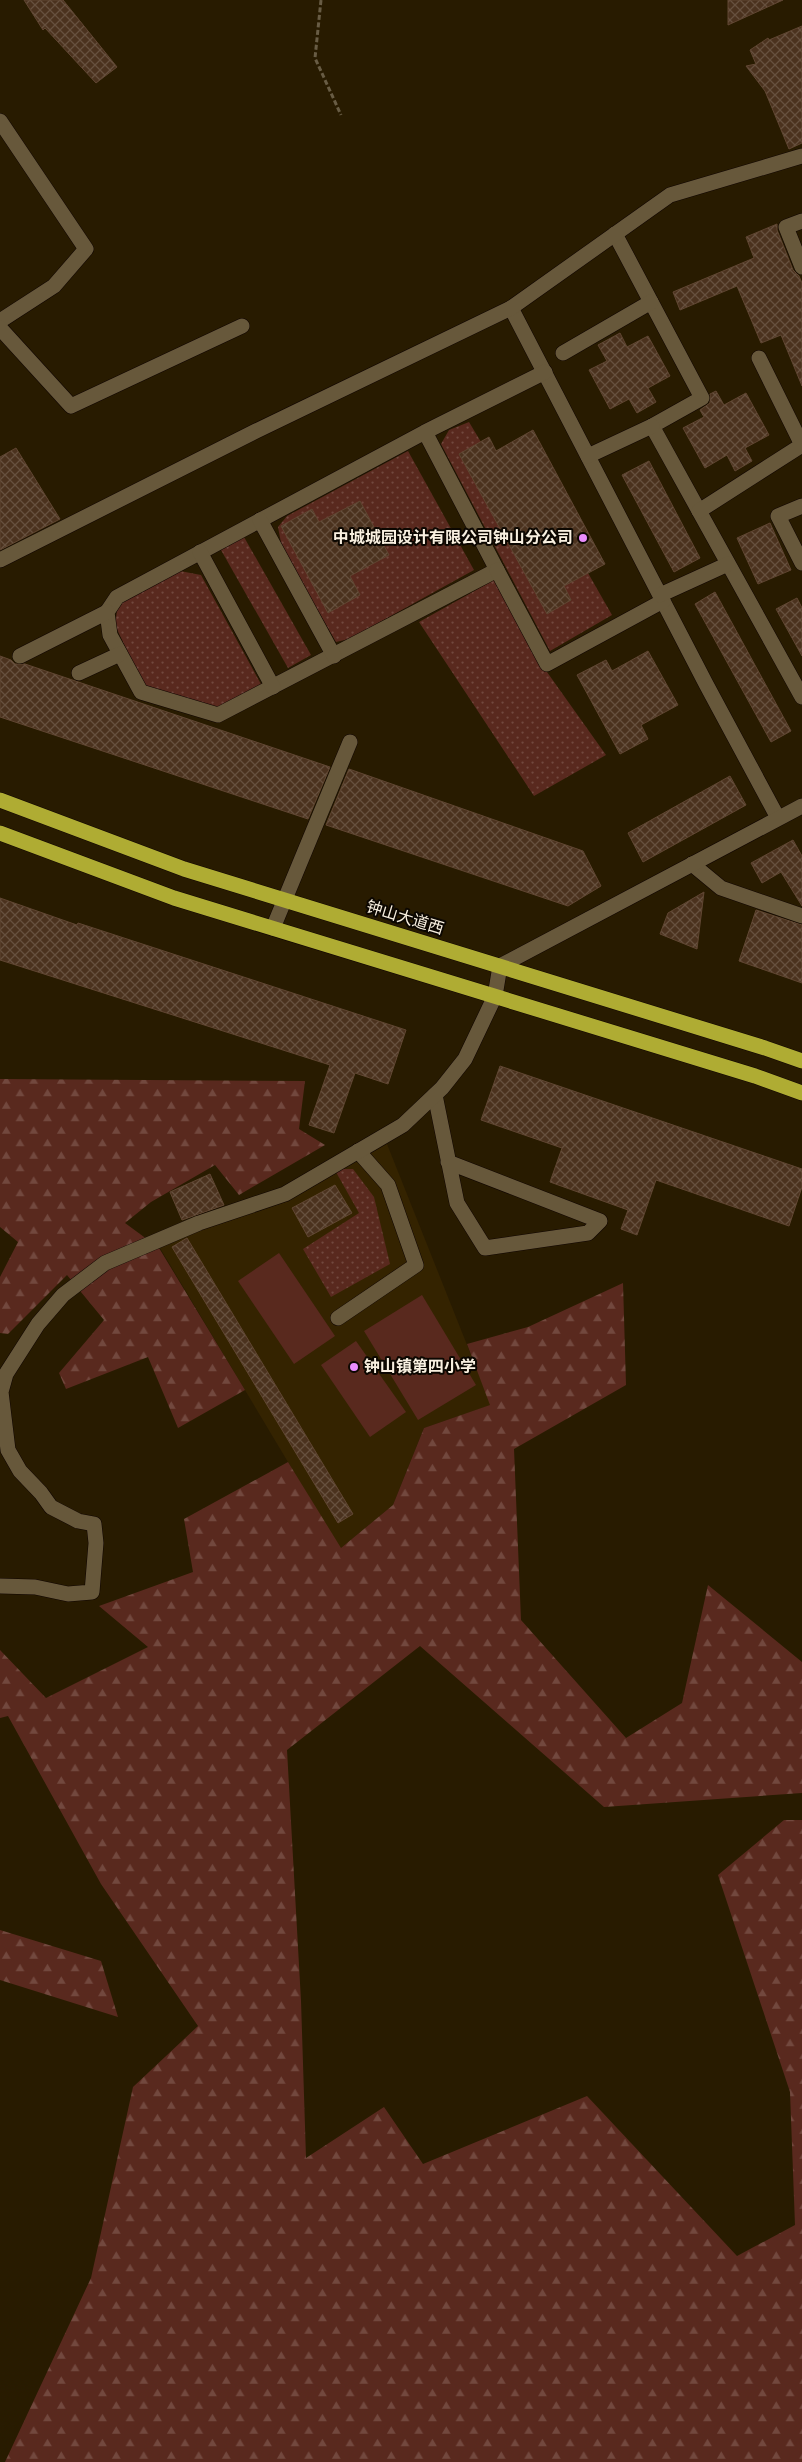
<svg xmlns="http://www.w3.org/2000/svg" width="802" height="2462" viewBox="0 0 802 2462" font-family="'Source Sans 3','Noto Sans SC',sans-serif">
<defs>
<pattern id="grass-dots" width="8" height="8" patternUnits="userSpaceOnUse" patternTransform="scale(1.25)"><rect width="8" height="8" fill="#59291e"/><path d="M2 2h.1M6 6h.1" fill="none" stroke="#72483e" stroke-width="1.8" stroke-linecap="round"/></pattern>
<pattern id="forest-firs" width="22" height="20" patternUnits="userSpaceOnUse" patternTransform="scale(1.25)"><rect width="22" height="20" fill="#59291e"/><path d="M5 1l3.5 6h-7zM16 11l3.5 6h-7z" fill="#72483e"/></pattern>
<pattern id="building-cross-hatch" width="8" height="8" patternUnits="userSpaceOnUse" patternTransform="scale(1.25)"><rect width="8" height="8" fill="#4b321e"/><path d="M0 0l8 8M0 8l8-8" fill="none" stroke="#66503e"/></pattern>
</defs>
<rect width="100%" height="100%" fill="#281b00"/>
<polygon fill="#342300" points="387,1144 491,1405 424,1428 393,1505 340,1549 160,1248 209,1226 288,1201"/>
<g fill="url(#grass-dots)">
<polygon points="469,422 481,442 459,454 547,613 571,600 559,578 567,573 572,582 588,573 612,615 550,651 441,444 449,430"/>
<polygon points="408,451 474,570 349,639 336,642 282,548 278,527 287,516"/>
<polygon points="244,537 311,655 288,668 221,550"/>
<polygon points="180,571 201,575 262,686 215,710 145,689 115,625 118,604"/>
<polygon points="496,579 542,665 606,755 534,796 419,622"/>
<polygon points="342,1169 353,1169 374,1197 390,1264 331,1297 303,1249 359,1213 336,1172"/>
</g>
<g fill="url(#forest-firs)">
<polygon points="0,1079 305,1081 299,1129 325,1145 239,1195 215,1165 151,1202 125,1223 159,1248 245,1390 178,1428 148,1357 66,1389 59,1373 104,1320 67,1275 8,1334 0,1333 0,1277 18,1242 0,1227"/>
<polygon points="623,1283 626,1385 514,1449 521,1620 626,1738 682,1703 708,1585 802,1662 802,1793 604,1807 420,1646 287,1750 301,2001 306,2158 384,2107 423,2164 587,2096 737,2256 795,2225 790,2092 718,1875 784,1820 802,1820 802,2462 5,2462 91,2278 133,2087 198,2026 101,1884 8,1716 0,1718 0,1650 46,1698 148,1647 99,1606 193,1572 184,1519 288,1462 341,1548 393,1505 424,1428 490,1405 467,1344 528,1327"/>
<polygon points="0,1930 101,1961 118,2017 0,1980"/>
</g>
<g fill="#59291e">
<polygon points="279,1253 335,1336 294,1364 238,1281"/>
<polygon points="422,1295 476,1385 418,1420 364,1331"/>
<polygon points="356,1341 406,1412 370,1437 321,1365"/>
</g>
<g fill="url(#building-cross-hatch)" stroke="#604632">
<polygon points="24,0 63,0 117,67 96,83 45,28 43,30"/>
<polygon points="728,0 783,0 728,25"/>
<polygon points="802,26 802,143 789,149 765,91 746,66 756,64 750,50 768,38 769,40"/>
<polygon points="777,224 777,230 793,270 799,276 802,283 802,386 781,335 761,343 737,286 680,310 673,292 754,258 746,237"/>
<polygon points="620,333 627,347 648,336 670,376 648,388 656,402 637,413 629,399 610,409 589,370 607,361 598,345"/>
<polygon points="716,391 724,405 746,393 769,435 745,448 752,461 735,471 727,455 705,468 683,428 704,417 700,410 710,403 710,394"/>
<polygon points="533,430 605,564 564,586 571,600 547,614 459,454 489,437 496,451"/>
<polygon points="16,448 60,519 0,550 0,457"/>
<polygon points="649,461 700,558 674,572 622,475"/>
<polygon points="360,501 389,555 350,576 360,595 328,613 281,526 312,509 319,522"/>
<polygon points="770,523 791,570 758,584 737,538"/>
<polygon points="715,592 791,731 771,742 695,604"/>
<polygon points="797,598 802,608 802,656 776,609"/>
<polygon points="648,651 678,705 641,725 648,739 620,754 577,675 606,660 612,671"/>
<polygon points="0,656 11,660 15,664 25,664 330,767 308,819 0,717"/>
<polygon points="349,769 583,851 601,886 568,906 326,825"/>
<polygon points="730,776 746,805 643,862 628,833"/>
<polygon points="793,840 802,856 802,906 781,872 762,883 751,863"/>
<polygon points="704,892 697,949 660,934 668,913"/>
<polygon points="0,898 77,925 78,923 406,1030 388,1084 355,1073 334,1133 309,1125 330,1065 0,960"/>
<polygon points="756,910 802,925 802,983 739,961"/>
<polygon points="500,1066 802,1169 802,1187 789,1226 656,1180 637,1235 621,1229 628,1210 550,1182 562,1148 481,1120"/>
<polygon points="210,1174 224,1205 182,1220 170,1192"/>
<polygon points="335,1185 352,1213 308,1237 292,1208"/>
<polygon points="187,1238 353,1514 338,1523 172,1247"/>
</g>
<g fill="none" stroke-linecap="round" stroke-linejoin="round">
<g stroke="#100500" stroke-width="16">
<g id="minor">
<polyline points="0,121 86,249 54,286 0,321"/>
<polyline points="802,221 786,227 802,267"/>
<polyline points="615,234 702,398 652,426 802,697"/>
<polyline points="511,308 706,684 778,818"/>
<polyline points="0,328 71,406 242,326"/>
<polyline points="563,353 651,302"/>
<polyline points="425,432 497,570 218,715 141,692 110,635 107,612 117,597 425,432 545,372"/>
<polyline points="588,456 652,426"/>
<polyline points="802,506 778,516 802,563"/>
<polyline points="699,511 802,445 759,358"/>
<polyline points="260,520 334,656"/>
<polyline points="200,552 273,687"/>
<polyline points="0,560 256,431 511,308 670,195 802,156"/>
<polyline points="497,570 547,664 663,601"/>
<polyline points="660,595 728,564"/>
<polyline points="20,656 107,612"/>
<polyline points="79,673 120,654"/>
<polyline points="692,864 721,888 802,916"/>
<polyline points="273,928 350,742"/>
<polyline points="435,1095 457,1203 485,1248 588,1233 600,1221 448,1162"/>
<polyline points="338,1318 416,1265 388,1185 358,1151"/>
<polyline points="0,1586 35,1587 68,1594 92,1592 96,1543 94,1524 78,1521 51,1507 41,1493 20,1471 8,1450 1,1392 6,1374 38,1324 63,1295 105,1263 199,1223 285,1194 403,1125 442,1088 465,1059 495,996 500,966 802,806"/>
</g>
</g>
<g stroke="#100500" stroke-width="16">
<g id="highway">
<polyline points="0,800 184,869 765,1048 802,1061"/>
<polyline points="0,833 174,898 755,1076 802,1093"/>
</g>
</g>
<polyline stroke="#685c44" stroke-width="3" stroke-dasharray="5 2.5" stroke-linecap="butt" points="321,0 315,58 341,115"/>
<use href="#minor" stroke="#67583b" stroke-width="15"/>
<use href="#highway" stroke="#afac33" stroke-width="15"/>
</g>
<g fill="#ea8dfd" stroke="#0c0701" stroke-width="2">
<circle cx="583" cy="538" r="5"/>
<circle cx="354" cy="1367" r="5"/>
</g>
<g text-anchor="middle" dominant-baseline="central" stroke-width="4" stroke-linejoin="round" paint-order="stroke">
<g font-size="16" font-weight="bold" fill="#f9f0e0" stroke="#0c0701" text-anchor="end">
<text x="573" y="538">中城城园设计有限公司钟山分公司</text>
<text x="364" y="1367" text-anchor="start">钟山镇第四小学</text>
</g>
<g font-size="16" fill="#f9f0e0" stroke="#0c0701">
<text transform="translate(405 918) rotate(17)">钟山大道西</text>
</g>
</g>
</svg>
